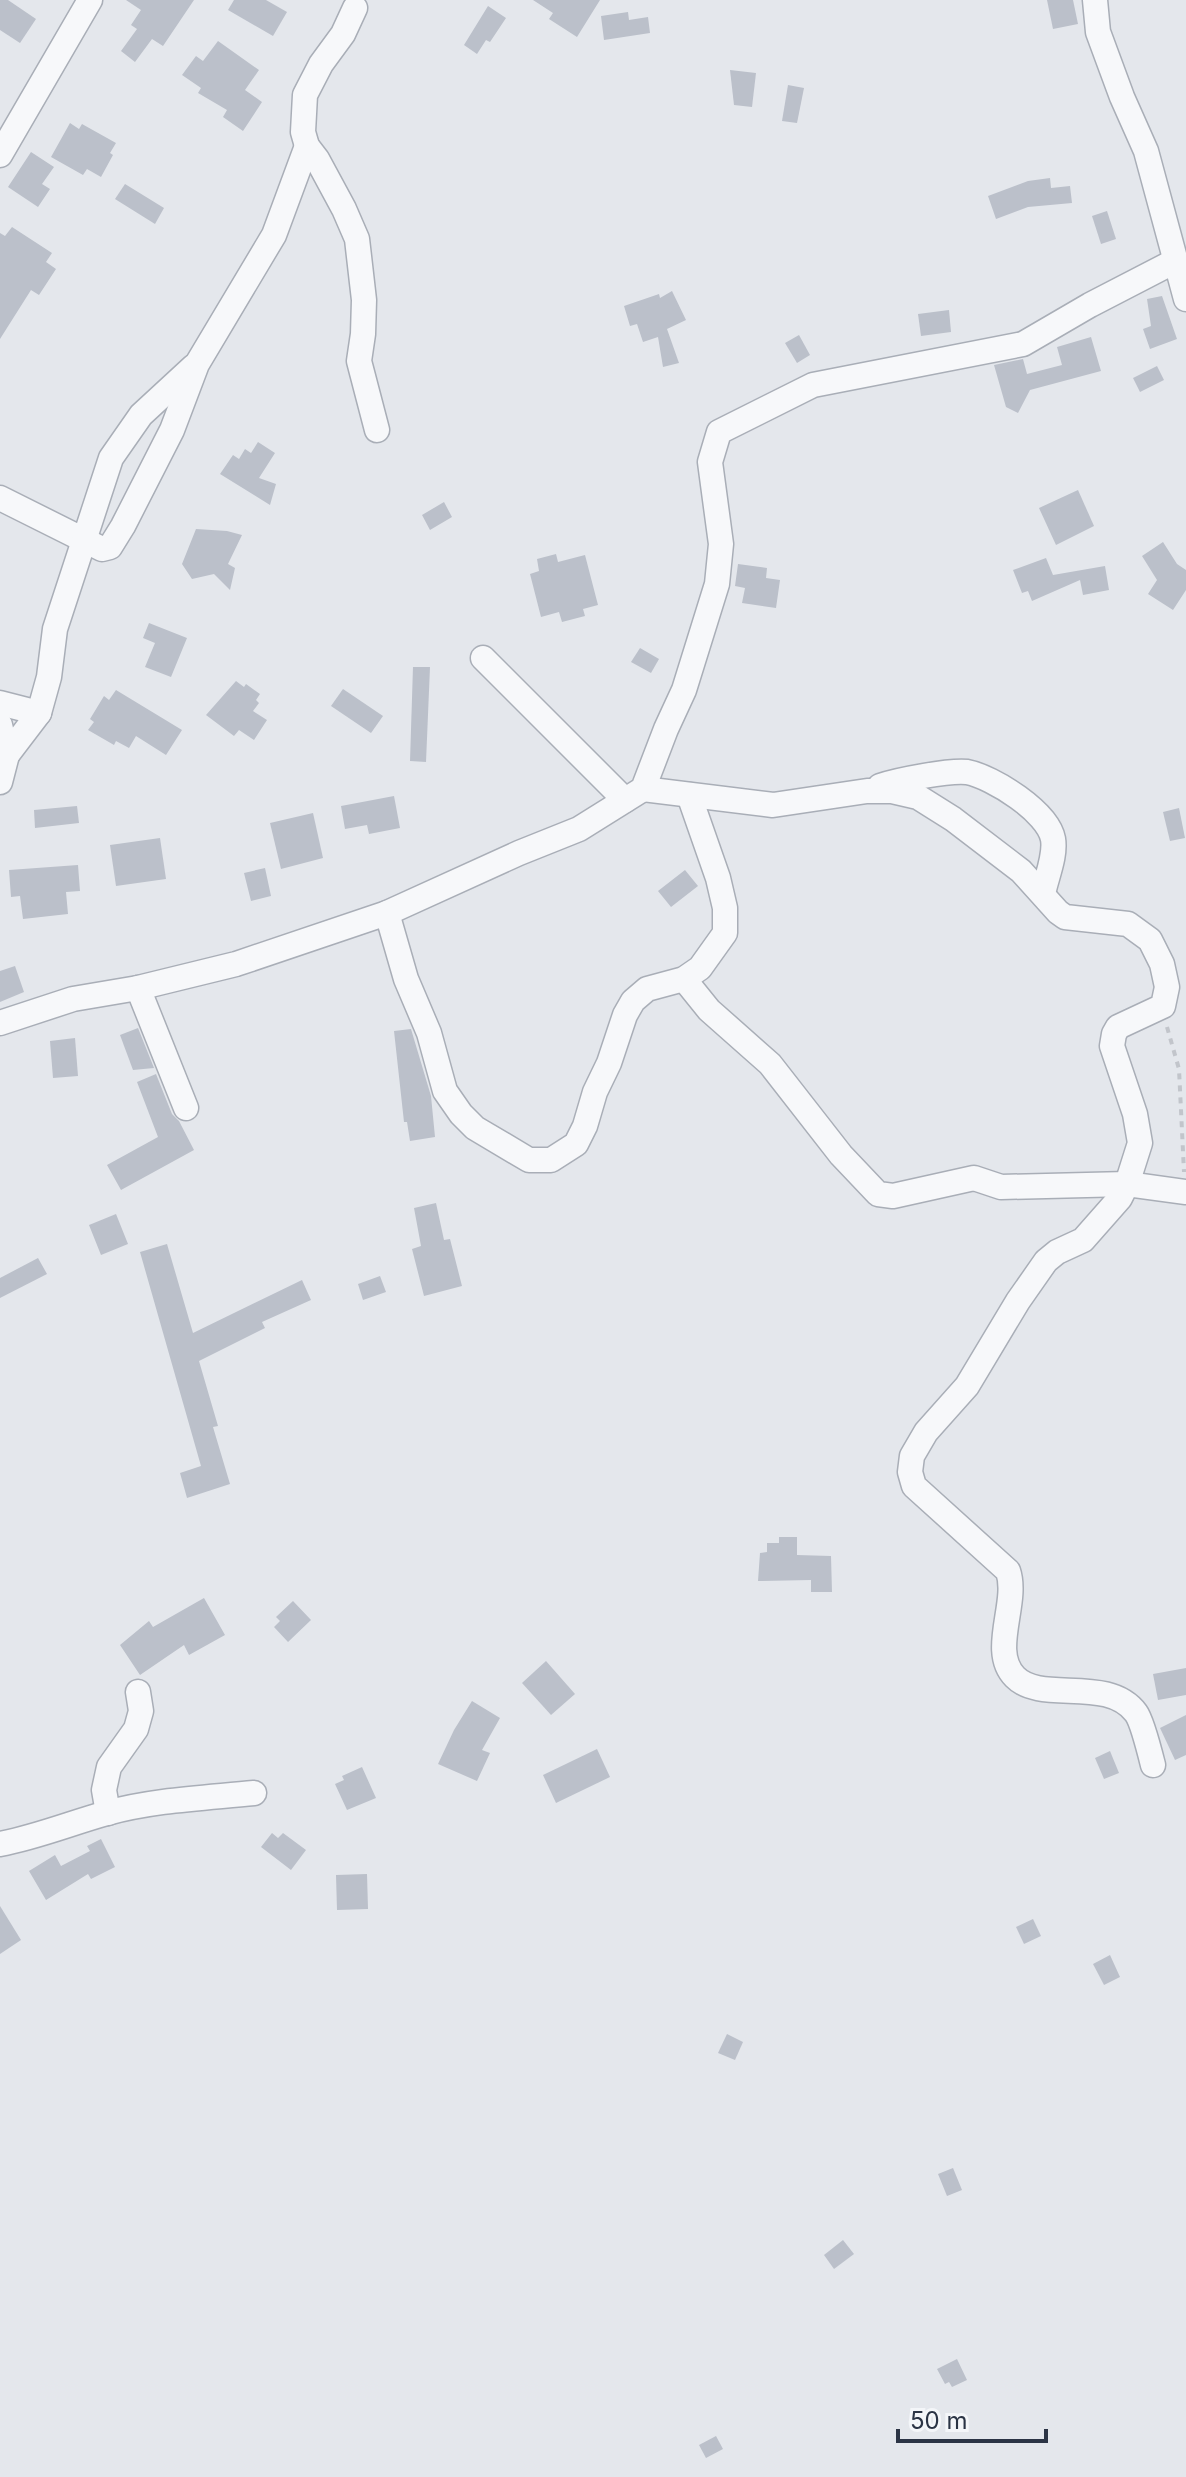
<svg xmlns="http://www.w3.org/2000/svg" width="1186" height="2477" viewBox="0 0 1186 2477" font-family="Inter,sans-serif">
<rect width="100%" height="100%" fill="#e4e7ec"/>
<g fill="#bbc0ca">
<polygon points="0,0 8,0 36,19 20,43 0,30"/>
<polygon points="126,0 194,0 163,46 152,39 135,62 121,51 137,29 131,25 141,10"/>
<polygon points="234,0 266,0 287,12 273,36 228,10"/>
<polygon points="533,0 600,0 577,37 549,19 553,13"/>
<polygon points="1047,0 1073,0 1078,24 1053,29"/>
<polygon points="488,6 506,18 490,42 486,40 477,54 464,45"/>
<polygon points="628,12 629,20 648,17 650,33 604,40 601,16"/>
<polygon points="218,41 259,70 245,90 262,102 243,131 223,117 227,110 198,93 201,88 182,75 196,56 203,61"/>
<polygon points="730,70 756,73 752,107 734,105"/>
<polygon points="788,85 804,88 797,123 782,121"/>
<polygon points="70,123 79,129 82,124 116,143 110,153 113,155 101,177 87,169 83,175 51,157"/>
<polygon points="31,152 54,167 42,184 50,189 38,207 8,187"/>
<polygon points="1050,178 1051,188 1070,186 1072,203 1028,207 996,219 988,196 1028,181"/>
<polygon points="125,184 164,208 155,224 115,199"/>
<polygon points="1107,211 1116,239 1101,244 1092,216"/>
<polygon points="12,227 52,253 46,262 56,269 39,295 31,290 0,339 0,233 5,236"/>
<polygon points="672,291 686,320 667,329 679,363 663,367 658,337 643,342 637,324 630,326 624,306 659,294 660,298"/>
<polygon points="1162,296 1177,339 1150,349 1143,329 1151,326 1147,299"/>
<polygon points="949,310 951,332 921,336 918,314"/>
<polygon points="799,335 810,355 797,363 785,343"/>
<polygon points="1091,337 1101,371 1030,390 1018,413 1006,407 994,365 1023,359 1027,374 1062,365 1057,347"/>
<polygon points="1157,366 1164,380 1140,392 1133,378"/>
<polygon points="258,442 275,453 259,478 276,484 270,505 220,474 233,455 239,459 245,449 251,453"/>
<polygon points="1078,490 1094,526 1056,545 1039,508"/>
<polygon points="444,502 452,517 430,530 422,515"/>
<polygon points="196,529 227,531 242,535 228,564 235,568 230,590 214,574 192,579 182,564"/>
<polygon points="1163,542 1177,564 1186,570 1186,590 1173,610 1148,594 1157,580 1142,556"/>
<polygon points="556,554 558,562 585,555 598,605 583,609 585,616 562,622 559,612 541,617 530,574 539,571 537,559"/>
<polygon points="1046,558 1053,575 1105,566 1109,590 1083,595 1080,580 1032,601 1028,591 1022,593 1013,570"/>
<polygon points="738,564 767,568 766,578 780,580 776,608 742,603 745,588 735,586"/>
<polygon points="149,623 187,638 171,677 145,667 155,643 143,638"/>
<polygon points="640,648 659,659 651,673 631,662"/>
<polygon points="413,667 430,667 426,762 410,761"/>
<polygon points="236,681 244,687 246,684 260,694 256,700 259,703 253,711 267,720 254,740 239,730 234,736 206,715"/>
<polygon points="343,689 383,716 371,733 331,706"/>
<polygon points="116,690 182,730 166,755 136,736 129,748 116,741 114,745 88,730 94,722 90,719 104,696 109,700"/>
<polygon points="394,796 400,828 369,834 367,825 345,829 341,806"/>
<polygon points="77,806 79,823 35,828 34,810"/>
<polygon points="1179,808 1185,838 1170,841 1163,812"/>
<polygon points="313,813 323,858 281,869 270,823"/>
<polygon points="160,838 166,879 116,886 110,845"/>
<polygon points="78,865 80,891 66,892 68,914 23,919 20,896 11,897 9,870"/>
<polygon points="265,868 271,896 251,901 244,873"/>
<polygon points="685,870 698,886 671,907 658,891"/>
<polygon points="15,966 24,992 0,1002 0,971"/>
<polygon points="138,1028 154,1068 133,1070 120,1035"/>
<polygon points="411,1029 431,1096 435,1137 410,1141 407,1122 404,1122 394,1031"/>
<polygon points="75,1038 78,1076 53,1078 50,1041"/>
<polygon points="156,1074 172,1114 179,1121 194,1150 121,1190 107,1165 158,1137 137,1082"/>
<polygon points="436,1203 444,1240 450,1239 462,1286 424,1296 412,1249 421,1246 414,1208"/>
<polygon points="116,1214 128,1244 101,1255 89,1225"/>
<polygon points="167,1244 193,1333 302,1280 311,1300 262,1322 265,1328 199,1361 218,1426 213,1427 230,1484 187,1498 180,1473 201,1466 140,1252"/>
<polygon points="38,1258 47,1274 0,1298 0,1278"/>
<polygon points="380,1276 386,1292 363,1300 358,1284"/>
<polygon points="779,1537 797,1537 797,1555 831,1556 832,1592 811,1592 811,1580 758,1581 760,1553 767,1552 767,1543 779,1543"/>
<polygon points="204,1598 225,1635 189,1655 184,1645 140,1675 120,1645 149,1621 153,1627"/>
<polygon points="293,1601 311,1620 288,1642 274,1627 280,1621 276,1617"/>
<polygon points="546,1661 575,1694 551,1715 522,1683"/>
<polygon points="1186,1668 1186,1695 1158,1700 1153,1674"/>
<polygon points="472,1701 500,1718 482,1750 490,1753 477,1781 438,1764 454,1730"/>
<polygon points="1186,1715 1186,1755 1175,1760 1160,1728"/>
<polygon points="597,1749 610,1777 556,1803 543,1775"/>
<polygon points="1110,1751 1119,1773 1104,1779 1095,1758"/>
<polygon points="362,1767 376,1798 347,1810 335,1784 344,1780 342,1776"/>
<polygon points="272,1833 278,1838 283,1833 306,1850 291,1870 261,1847"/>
<polygon points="101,1839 115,1867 91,1879 88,1874 46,1900 29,1871 55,1855 61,1866 90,1851 87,1846"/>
<polygon points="367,1874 368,1909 337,1910 336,1875"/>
<polygon points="0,1906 21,1940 0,1954"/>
<polygon points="1033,1919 1041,1936 1024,1944 1016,1927"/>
<polygon points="1110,1955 1120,1977 1104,1985 1093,1964"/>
<polygon points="727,2034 743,2042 735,2060 718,2053"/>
<polygon points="953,2168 962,2190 947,2196 938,2174"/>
<polygon points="843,2240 854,2254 834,2269 824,2255"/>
<polygon points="957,2359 967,2380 952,2387 949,2382 945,2384 937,2369"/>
<polygon points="716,2436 723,2449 706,2458 699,2445"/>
</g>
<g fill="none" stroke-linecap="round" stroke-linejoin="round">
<g stroke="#a9aeb7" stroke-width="27">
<g id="minor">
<polyline points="1095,0 1098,32 1122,97 1146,151 1186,299"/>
<polyline points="355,8 343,34 321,64 305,95 303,132 307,146 317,159 344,209 357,239 364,300 363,334 359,361 377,430"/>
<polyline points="0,155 90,0"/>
<polyline points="0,498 102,549 110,547 123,526 172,430 197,364 274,235 307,146"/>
<polyline points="483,658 625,800"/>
<polyline points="0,703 39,713"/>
<polyline points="0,725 7,755 0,782"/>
<polyline points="7,755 39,713 49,677 55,629 111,458 141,415 193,367"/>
<path d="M880,786C897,780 950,770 967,772C993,777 1048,812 1053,839C1056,856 1046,878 1043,894"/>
<path d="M643,789L773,805L867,791H892L918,797L953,819L1021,871L1058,912L1065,917L1128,924L1150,940L1162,964L1167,987L1163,1006L1118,1027L1114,1034L1112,1046L1135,1114L1140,1143L1127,1184L1120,1198L1083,1240L1057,1252L1046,1261L1018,1301L967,1386L926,1432L912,1456L910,1472L914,1486L1008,1571C1019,1603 989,1651 1015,1677C1041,1704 1108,1675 1136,1713C1142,1721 1150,1753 1153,1765"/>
<polyline points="387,913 406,979 429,1033 445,1091 461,1114 475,1128 529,1160 551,1160 576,1144 585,1126 595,1092 609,1063 625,1015 633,1001 647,989 684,979 700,968 725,933 725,908 718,878 689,795"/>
<polyline points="684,979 709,1010 770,1064 841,1155 878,1194 893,1196 974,1178 1001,1187 1127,1184 1186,1192"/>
<polyline points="138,988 186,1108"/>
<polyline points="0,1023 73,999 138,988 236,964 387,913 519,853 579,829 643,789 666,729 684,690 717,584 721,544 710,462 719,432 813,385 1023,344 1090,305 1175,261"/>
<polyline points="108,1813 104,1790 109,1767 136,1729 141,1711 138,1692"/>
<path d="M0,1844C37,1837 71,1823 107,1813C154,1800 205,1798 254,1793"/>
</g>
</g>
<polyline stroke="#c2c5cb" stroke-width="4" stroke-dasharray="6 6" stroke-linecap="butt" points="1167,1027 1179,1069 1184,1172"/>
<use href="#minor" stroke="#f7f8fa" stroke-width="24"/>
</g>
<path d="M898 2429v12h148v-12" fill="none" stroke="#2b3445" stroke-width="4"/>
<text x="910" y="2429" font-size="24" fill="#2b3445" stroke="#f4f6f9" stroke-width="6" paint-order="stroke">50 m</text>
</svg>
